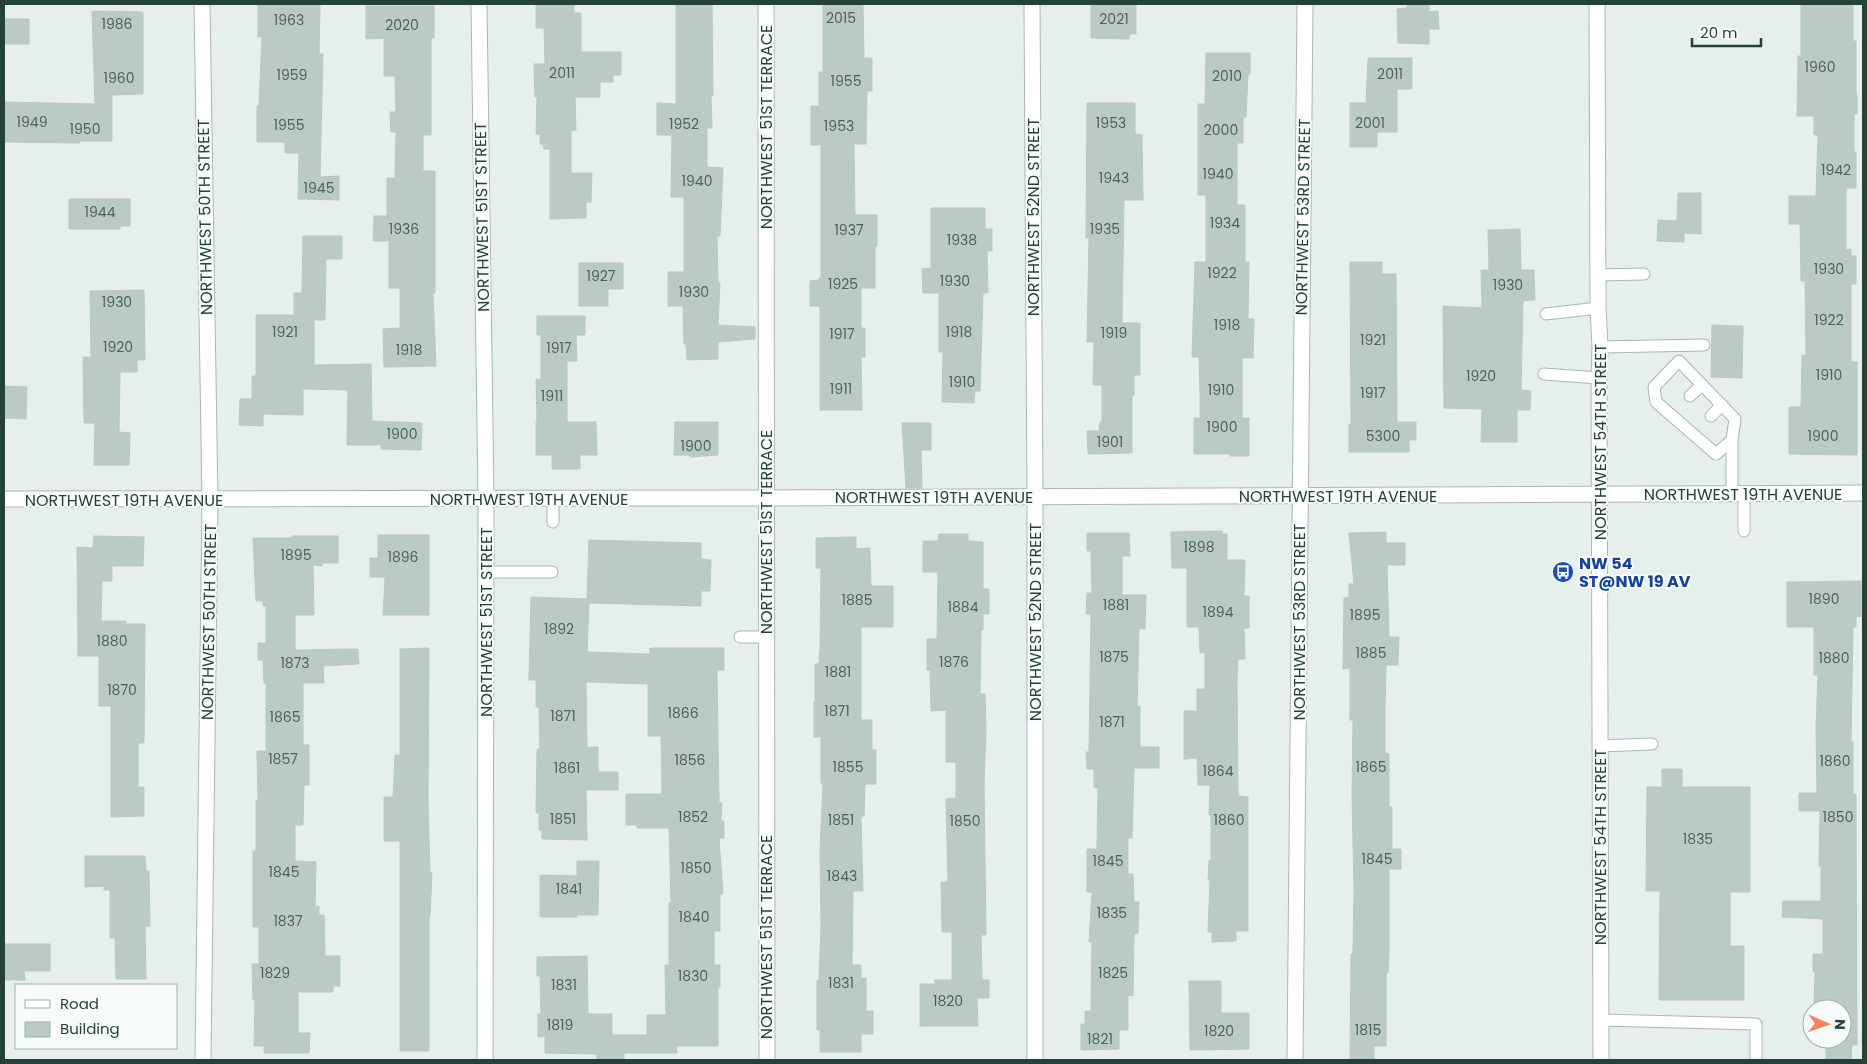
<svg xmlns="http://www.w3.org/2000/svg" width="1867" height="1064" viewBox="0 0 1867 1064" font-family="Poppins,sans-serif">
<rect width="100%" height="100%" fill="#e6efeb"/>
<g fill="#bbcac4" stroke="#b8c9c2">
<polygon points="258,4 320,4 319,54 323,54 320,177 339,176 339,200 298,199 299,153 285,153 285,142 257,142 257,106 259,106 262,37 258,37"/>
<polygon points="536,4 574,4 574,13 581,13 581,52 621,52 621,75 613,75 613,82 600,82 600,97 575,97 576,130 571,130 571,173 592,173 591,202 586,202 586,218 550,219 550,149 544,149 543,144 540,144 540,134 536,134 537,97 535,97 534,64 545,64 544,28 536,28"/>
<polygon points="676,4 712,4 713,96 711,96 712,128 707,128 707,167 723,168 720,236 717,236 718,282 720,283 718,325 755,327 755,339 718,342 718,359 687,360 686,344 684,344 683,306 668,306 668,272 684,272 684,197 671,197 672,135 657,135 657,103 676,104"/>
<polygon points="823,4 863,4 864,58 872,58 872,91 867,91 866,144 854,144 855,215 877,215 877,246 875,246 875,288 861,288 861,328 865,328 865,357 861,357 862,410 820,410 820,308 819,306 810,306 810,281 819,280 819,278 821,278 821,145 811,145 811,106 819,106 819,72 823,72"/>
<polygon points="1091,4 1136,5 1136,34 1129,34 1129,39 1091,38"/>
<polygon points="1407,4 1429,4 1429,12 1438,11 1439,29 1429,29 1429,44 1398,43 1397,9 1407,8"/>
<polygon points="1801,4 1853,4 1853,41 1856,41 1856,93 1857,93 1857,114 1854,114 1854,152 1856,152 1856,188 1846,188 1846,250 1851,249 1851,256 1856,256 1856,284 1851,284 1851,362 1857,362 1857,455 1789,454 1789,407 1801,407 1802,355 1806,355 1805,281 1801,281 1800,224 1789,224 1789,196 1816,196 1818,135 1814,135 1814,116 1797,116 1798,56 1801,56"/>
<polygon points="366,6 434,6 434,38 431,38 431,135 423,135 423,171 435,171 435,293 433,293 436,366 384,367 383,329 400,328 400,288 389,288 389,241 373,241 374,216 387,216 387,178 395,178 396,132 391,132 390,112 396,112 395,76 384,76 384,38 366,39"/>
<polygon points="92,11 143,12 143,94 112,95 112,141 80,141 80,143 4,142 4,102 95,104"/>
<rect x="4" y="19" width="25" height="25"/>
<polygon points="1206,53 1250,53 1250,74 1248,74 1246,117 1243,117 1243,143 1237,143 1237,205 1245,205 1245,262 1249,262 1248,319 1254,319 1253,358 1242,358 1242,418 1249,418 1249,456 1230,456 1230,454 1194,454 1194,418 1200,418 1200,395 1199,357 1192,357 1195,262 1206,262 1206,195 1198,195 1198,104 1205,104"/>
<polygon points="1368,58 1412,58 1412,89 1397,89 1397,132 1377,132 1377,147 1350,147 1350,103 1366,103"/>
<polygon points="1087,103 1135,103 1135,134 1142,135 1143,200 1124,200 1122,323 1140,323 1140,375 1134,375 1134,395 1132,395 1132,453 1088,454 1087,431 1099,431 1100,422 1102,422 1102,385 1093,385 1094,342 1087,342 1089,238 1086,238"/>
<polygon points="1678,193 1701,193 1701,234 1684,233 1684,242 1657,241 1658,220 1677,221"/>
<polygon points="69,199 130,199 130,226 120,226 120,229 69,229"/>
<polygon points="931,208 985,208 985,229 992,229 992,251 987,251 988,293 983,293 980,391 975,391 974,403 942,402 943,352 939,352 939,293 923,293 922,269 931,268"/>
<polygon points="1520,229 1521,270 1534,270 1535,300 1523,301 1521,390 1531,391 1530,410 1517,410 1517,442 1481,442 1482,409 1444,408 1443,306 1482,308 1481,270 1489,270 1488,230"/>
<polygon points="303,236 342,236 342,259 326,259 325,320 314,320 314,365 371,364 372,421 422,423 421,450 381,449 381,445 347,445 348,390 303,389 303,415 263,414 263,426 239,425 240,399 252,399 252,376 256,376 256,315 294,315 294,293 302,293"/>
<polygon points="1350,262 1382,262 1382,274 1396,274 1397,422 1416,422 1416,440 1409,440 1409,452 1349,452 1349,424 1351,424"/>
<polygon points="579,263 623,263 623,289 608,289 608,306 579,306"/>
<polygon points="144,290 145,360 137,360 137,372 120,372 119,432 130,433 129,465 94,465 95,423 84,423 83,357 91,357 90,291"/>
<polygon points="537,316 585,316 585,335 576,335 577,361 567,361 567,422 596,422 597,455 580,455 580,469 552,469 552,455 536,455 536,422 537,422 536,379 541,379 541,335 537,335"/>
<polygon points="1712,325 1743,326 1742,378 1711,377"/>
<polygon points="4,386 27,387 26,419 4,418"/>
<polygon points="675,422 718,422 718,455 690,457 690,455 674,455"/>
<polygon points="902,423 931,423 931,450 921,450 922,488 906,488"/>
<polygon points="1222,531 1222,534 1227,534 1227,560 1245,560 1244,596 1249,596 1249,628 1244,628 1245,659 1238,659 1237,680 1238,796 1248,797 1248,931 1236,931 1236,941 1212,942 1212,932 1208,932 1210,880 1208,880 1209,860 1211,860 1211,815 1209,815 1210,785 1198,785 1197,758 1184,759 1184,711 1197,711 1197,689 1205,689 1205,653 1200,653 1199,627 1187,627 1187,568 1172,568 1171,532"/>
<polygon points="1386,532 1386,543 1405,543 1405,565 1387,565 1389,637 1399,637 1398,665 1386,665 1385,709 1385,753 1389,754 1389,807 1392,807 1392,849 1401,849 1401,869 1389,869 1389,951 1388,973 1386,973 1386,1046 1374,1046 1374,1060 1350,1060 1351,954 1353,954 1354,889 1352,795 1353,720 1350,720 1350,668 1343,669 1344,598 1349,598 1349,584 1354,584 1349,533"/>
<polygon points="1087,533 1129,533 1130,556 1122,556 1122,595 1146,595 1145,629 1139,629 1137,706 1140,706 1140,747 1159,747 1159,768 1134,768 1132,838 1128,838 1128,874 1133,874 1134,902 1139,902 1138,933 1134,934 1133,996 1128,995 1128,1030 1119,1030 1119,1049 1081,1050 1081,1024 1085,1024 1085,1011 1091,1011 1092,942 1089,942 1092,892 1087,892 1087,849 1097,849 1098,788 1094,787 1094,769 1087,769 1086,752 1089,752 1091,614 1086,614 1087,593 1092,593 1091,551 1087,551"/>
<polygon points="939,534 968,534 968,541 983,542 983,589 989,589 989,614 983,614 983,630 981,630 980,694 985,694 986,731 984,783 986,935 981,935 982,980 989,980 989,998 977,998 978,1026 920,1026 920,984 935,984 935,980 952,980 952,932 942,932 941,882 948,882 946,799 956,798 956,762 946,762 946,710 931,711 930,670 927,670 927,639 937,639 938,572 923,572 923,541 938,541"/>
<polygon points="378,535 429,535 429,615 383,615 385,577 370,577 370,558 378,558"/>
<polygon points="94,536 144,537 143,566 112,566 112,581 102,581 101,621 126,621 126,624 145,624 144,743 138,743 138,787 144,787 144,816 111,817 111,706 99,706 99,656 78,656 77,547 93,548"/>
<polygon points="292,536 338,536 338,563 322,563 322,566 313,565 314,615 295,615 295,650 358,649 359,664 323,666 324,683 303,683 303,745 309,745 309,785 304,785 303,825 295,825 295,861 316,862 315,906 319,906 319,915 324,915 325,956 340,956 340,986 333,986 333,992 298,992 298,1033 310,1033 309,1053 264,1053 264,1046 254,1046 255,1000 253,1000 252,964 259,964 259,927 253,927 253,851 256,851 256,800 258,800 257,751 266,751 266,683 264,683 263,660 258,660 258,643 266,643 266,606 263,606 263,601 256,601 253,538 292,538"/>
<polygon points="856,537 856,549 870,548 871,586 893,586 893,627 861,627 861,720 872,720 872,750 876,750 876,784 865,784 864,816 861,816 863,891 853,891 852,965 861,965 861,978 866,978 866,1011 873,1011 873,1034 861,1034 861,1052 820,1052 820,1030 817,1030 817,980 819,980 821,925 820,851 823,783 821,783 821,737 814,737 814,702 815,702 815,664 819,664 820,649 821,568 816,568 816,538"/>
<polygon points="589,540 701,543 701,559 711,560 710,591 701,591 701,606 589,603 587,652 650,654 650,648 724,648 724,670 717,670 719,803 722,803 721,821 724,821 724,838 719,838 723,894 720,894 720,931 714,931 714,965 720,965 720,987 718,987 718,1046 676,1046 677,1053 624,1053 624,1060 597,1060 597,1054 545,1053 545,1036 538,1037 538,1014 541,1014 540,976 537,976 537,957 587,956 588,1014 612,1014 612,1035 647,1035 647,1015 666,1015 665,965 669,965 669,903 671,903 669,828 637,828 637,825 626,825 626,794 662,794 661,736 648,736 648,684 586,682 587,747 598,747 598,772 618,772 618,790 586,790 587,840 542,839 542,830 539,830 539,813 536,813 537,749 540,749 539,707 536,707 536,680 529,680 531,597 587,599"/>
<polygon points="1861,581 1861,617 1856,616 1856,627 1853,627 1851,742 1853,742 1853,794 1856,794 1857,1045 1852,1045 1851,1060 1826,1060 1826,1039 1842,1039 1842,1009 1814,1009 1815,972 1813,972 1813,954 1823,954 1823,919 1782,917 1783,901 1821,901 1821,866 1819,866 1820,811 1799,811 1799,793 1817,793 1816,728 1818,675 1814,675 1814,627 1787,627 1787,582"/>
<polygon points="429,648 428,805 430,873 432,873 430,917 429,917 429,1051 400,1051 400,841 384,841 384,797 393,797 395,755 400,755 400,649"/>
<polygon points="1662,769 1682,769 1682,787 1750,787 1750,892 1730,892 1730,946 1744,946 1744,1000 1659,1000 1660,891 1646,891 1647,787 1662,787"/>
<polygon points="85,856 145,856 146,871 149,871 150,926 145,926 146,979 116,979 115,938 110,938 110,890 104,890 104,886 85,887"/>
<polygon points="577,861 599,861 598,915 577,915 577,917 540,917 540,875 577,876"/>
<polygon points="4,944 50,944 50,971 24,971 25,980 4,980"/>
<polygon points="1189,981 1221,981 1221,1013 1249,1013 1249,1049 1190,1050"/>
</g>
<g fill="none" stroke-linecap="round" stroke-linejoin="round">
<g stroke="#a8b8b2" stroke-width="13">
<g id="service">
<polyline points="1598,275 1644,274"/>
<polyline points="1546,314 1598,308"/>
<polyline points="1600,347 1704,345"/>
<polyline points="1544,374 1599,378"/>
<polyline points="1690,396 1702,385"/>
<polyline points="1711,416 1722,405"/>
<polyline points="1732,440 1716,454 1656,402 1654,387 1679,361 1735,419 1732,440 1732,494"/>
<polyline points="553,522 553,498"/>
<polyline points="1744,531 1744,494"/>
<polyline points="486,572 552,572"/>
<polyline points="740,637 766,637"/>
<polyline points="1600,746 1652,744"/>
<polyline points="1601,1020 1756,1024 1756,1060"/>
</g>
</g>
<g stroke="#a8b8b2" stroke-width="17">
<g id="minor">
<polyline points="202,4 210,500 203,1060"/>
<polyline points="479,4 486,498 485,1060"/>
<polyline points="766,4 767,1060"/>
<polyline points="1032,4 1035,497 1035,1060"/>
<polyline points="4,499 765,498 1863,493"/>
<polyline points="1295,1060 1305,4"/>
</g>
</g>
<g stroke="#a4bbb3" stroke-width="17">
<polyline id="secondary" points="1597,4 1598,308 1600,347 1599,378 1601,1060"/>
</g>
<use href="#service" stroke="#fff" stroke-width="11"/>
<use href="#minor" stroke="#fff" stroke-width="15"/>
<use href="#secondary" stroke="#fff" stroke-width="15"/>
</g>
<defs>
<g id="bus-disc" transform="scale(1.125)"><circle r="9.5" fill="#1a4fb4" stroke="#f7fbf9"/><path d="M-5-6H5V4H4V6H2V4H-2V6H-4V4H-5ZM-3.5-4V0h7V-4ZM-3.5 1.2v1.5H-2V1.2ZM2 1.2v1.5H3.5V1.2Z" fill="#fff"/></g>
</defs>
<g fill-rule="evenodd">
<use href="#bus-disc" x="1563" y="572"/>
</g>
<g text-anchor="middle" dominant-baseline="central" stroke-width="4" stroke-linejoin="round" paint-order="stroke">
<g font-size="14" fill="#4a645c">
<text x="841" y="18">2015</text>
<text x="1114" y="19">2021</text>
<text x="289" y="20">1963</text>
<text x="117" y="24">1986</text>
<text x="402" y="25">2020</text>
<text x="1820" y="67">1960</text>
<text x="562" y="73">2011</text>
<text x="1390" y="74">2011</text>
<text x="292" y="75">1959</text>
<text x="1227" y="76">2010</text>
<text x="119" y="78">1960</text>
<text x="846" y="81">1955</text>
<text x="32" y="122">1949</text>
<text x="1111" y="123">1953</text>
<text x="1370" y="123">2001</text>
<text x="684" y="124">1952</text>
<text x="289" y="125">1955</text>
<text x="839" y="126">1953</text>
<text x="85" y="129">1950</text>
<text x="1221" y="130">2000</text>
<text x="1836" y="170">1942</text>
<text x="1218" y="174">1940</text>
<text x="1114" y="178">1943</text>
<text x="697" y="181">1940</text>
<text x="319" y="188">1945</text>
<text x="100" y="212">1944</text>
<text x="1225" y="223">1934</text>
<text x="404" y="229">1936</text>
<text x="1105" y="229">1935</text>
<text x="849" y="230">1937</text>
<text x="962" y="240">1938</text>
<text x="1829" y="269">1930</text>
<text x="1222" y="273">1922</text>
<text x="601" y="276">1927</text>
<text x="955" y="281">1930</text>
<text x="843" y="284">1925</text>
<text x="1508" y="285">1930</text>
<text x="694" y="292">1930</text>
<text x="117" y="302">1930</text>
<text x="1829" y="320">1922</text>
<text x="1227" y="325">1918</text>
<text x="285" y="332">1921</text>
<text x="959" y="332">1918</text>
<text x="1114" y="333">1919</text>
<text x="842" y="334">1917</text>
<text x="1373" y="340">1921</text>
<text x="118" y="347">1920</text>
<text x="559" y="348">1917</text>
<text x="409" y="350">1918</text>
<text x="1829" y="375">1910</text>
<text x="1481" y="376">1920</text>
<text x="962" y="382">1910</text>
<text x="841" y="389">1911</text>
<text x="1221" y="390">1910</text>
<text x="1373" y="393">1917</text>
<text x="552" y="396">1911</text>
<text x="1222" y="427">1900</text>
<text x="402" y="434">1900</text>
<text x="1383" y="436">5300</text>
<text x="1823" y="436">1900</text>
<text x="1110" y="442">1901</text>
<text x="696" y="446">1900</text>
<text x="1199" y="547">1898</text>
<text x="296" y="555">1895</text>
<text x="403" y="557">1896</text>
<text x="1824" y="599">1890</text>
<text x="857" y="600">1885</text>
<text x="1116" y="605">1881</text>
<text x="963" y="607">1884</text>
<text x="1218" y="612">1894</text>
<text x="1365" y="615">1895</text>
<text x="559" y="629">1892</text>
<text x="112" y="641">1880</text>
<text x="1371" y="653">1885</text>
<text x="1114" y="657">1875</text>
<text x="1834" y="658">1880</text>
<text x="954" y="662">1876</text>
<text x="295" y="663">1873</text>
<text x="838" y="672">1881</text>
<text x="122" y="690">1870</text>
<text x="837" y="711">1871</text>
<text x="683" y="713">1866</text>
<text x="563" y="716">1871</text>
<text x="285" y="717">1865</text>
<text x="1112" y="722">1871</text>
<text x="283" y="759">1857</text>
<text x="690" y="760">1856</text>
<text x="1835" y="761">1860</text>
<text x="848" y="767">1855</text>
<text x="1371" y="767">1865</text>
<text x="567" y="768">1861</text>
<text x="1218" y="771">1864</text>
<text x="693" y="817">1852</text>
<text x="1838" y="817">1850</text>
<text x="563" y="819">1851</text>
<text x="841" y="820">1851</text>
<text x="1229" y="820">1860</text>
<text x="965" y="821">1850</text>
<text x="1698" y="839">1835</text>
<text x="1377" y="859">1845</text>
<text x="1108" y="861">1845</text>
<text x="696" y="868">1850</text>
<text x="284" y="872">1845</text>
<text x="842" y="876">1843</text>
<text x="569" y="889">1841</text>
<text x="1112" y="913">1835</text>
<text x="694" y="917">1840</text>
<text x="288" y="921">1837</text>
<text x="275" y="973">1829</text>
<text x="1113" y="973">1825</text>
<text x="693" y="976">1830</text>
<text x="841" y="983">1831</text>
<text x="564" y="985">1831</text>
<text x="948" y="1001">1820</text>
<text x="560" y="1025">1819</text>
<text x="1368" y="1030">1815</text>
<text x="1219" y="1031">1820</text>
<text x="1100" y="1039">1821</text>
</g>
<g font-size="16" fill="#24423a" stroke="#f7fbf9">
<text transform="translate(766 127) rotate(-90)">NORTHWEST 51ST TERRACE</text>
<text transform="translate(205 217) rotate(-91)">NORTHWEST 50TH STREET</text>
<text transform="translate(482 217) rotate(-91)">NORTHWEST 51ST STREET</text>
<text transform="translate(1033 217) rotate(-90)">NORTHWEST 52ND STREET</text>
<text transform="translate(1303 217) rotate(-89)">NORTHWEST 53RD STREET</text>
<text transform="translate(1600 442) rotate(-90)">NORTHWEST 54TH STREET</text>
<text x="1743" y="494">NORTHWEST 19TH AVENUE</text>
<text x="1338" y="496">NORTHWEST 19TH AVENUE</text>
<text x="934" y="497">NORTHWEST 19TH AVENUE</text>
<text x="529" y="499">NORTHWEST 19TH AVENUE</text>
<text x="124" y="500">NORTHWEST 19TH AVENUE</text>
<text transform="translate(766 532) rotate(-90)">NORTHWEST 51ST TERRACE</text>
<text transform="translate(209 622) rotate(-89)">NORTHWEST 50TH STREET</text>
<text transform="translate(486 622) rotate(-90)">NORTHWEST 51ST STREET</text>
<text transform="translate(1035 622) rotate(-90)">NORTHWEST 52ND STREET</text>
<text transform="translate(1299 622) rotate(-90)">NORTHWEST 53RD STREET</text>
<text transform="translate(1600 847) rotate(-90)">NORTHWEST 54TH STREET</text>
<text transform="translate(766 937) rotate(-90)">NORTHWEST 51ST TERRACE</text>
</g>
<g font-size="16" font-weight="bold" fill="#164399" stroke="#f7fbf9" text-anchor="start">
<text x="1579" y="563">NW 54<tspan x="1579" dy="18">ST@NW 19 AV</tspan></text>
</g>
</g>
<rect width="1867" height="1064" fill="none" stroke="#24423a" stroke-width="10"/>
<rect x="15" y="984" width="162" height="65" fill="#f7fbf9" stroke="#a3b1ad"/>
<rect x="25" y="1000" width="25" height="8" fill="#ffffff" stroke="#a3b1ad"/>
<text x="60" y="1009" font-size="15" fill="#24423a">Road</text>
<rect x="25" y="1022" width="25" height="15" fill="#bbcac4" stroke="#a3b1ad"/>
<text x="60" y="1034" font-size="15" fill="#24423a">Building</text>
<g transform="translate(1827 1024) rotate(92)"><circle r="24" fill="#f7fbf9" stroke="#a3b1ad"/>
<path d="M0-4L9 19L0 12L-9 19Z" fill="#f4845f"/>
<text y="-8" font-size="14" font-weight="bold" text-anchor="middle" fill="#24423a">N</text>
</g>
<path d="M1692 38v8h69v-8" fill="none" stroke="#24423a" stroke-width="2.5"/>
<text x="1700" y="38" font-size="15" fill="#24423a" stroke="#f7fbf9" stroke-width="4" paint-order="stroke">20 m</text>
</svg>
